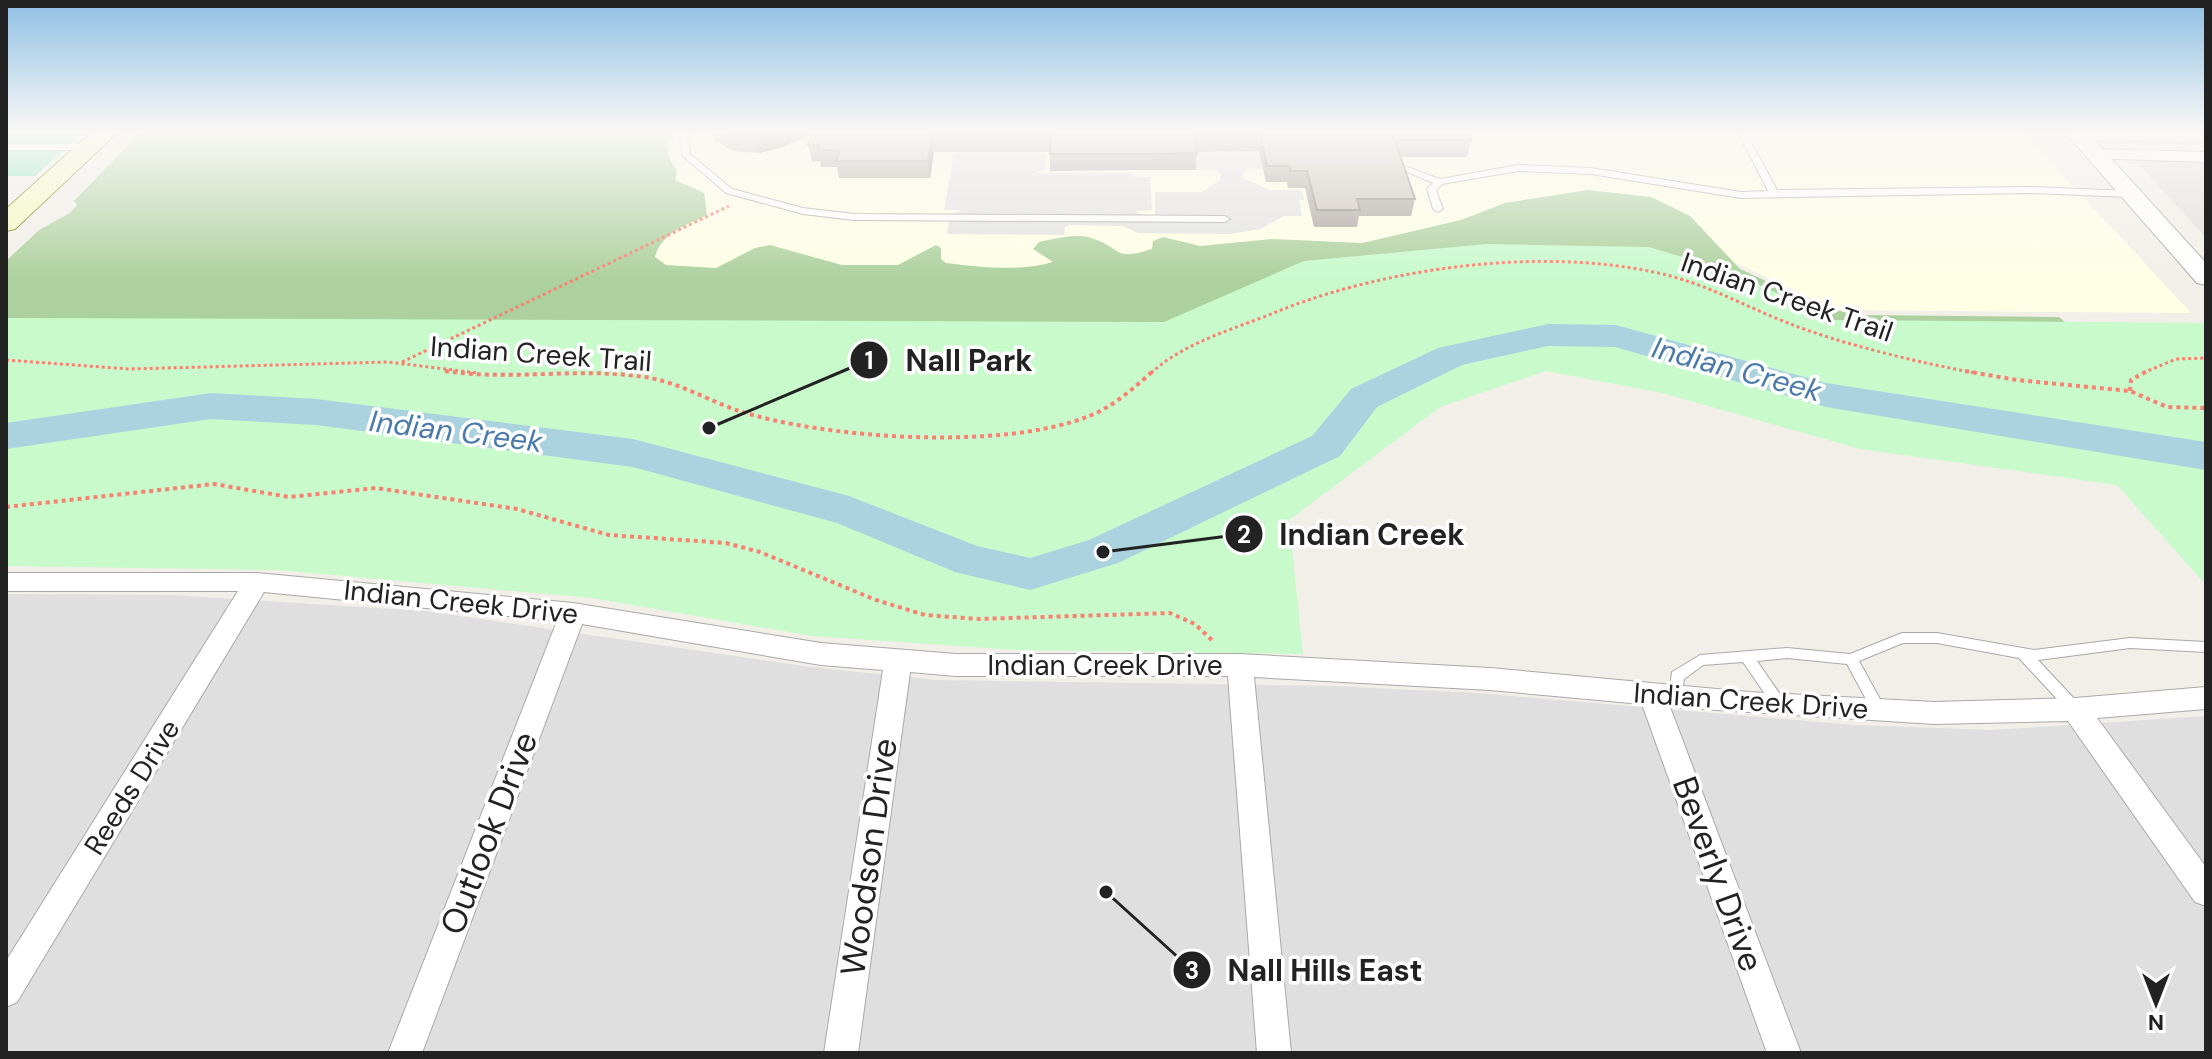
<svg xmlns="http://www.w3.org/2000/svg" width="2212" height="1059" viewBox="0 0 2212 1059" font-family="'DM Sans',sans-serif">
<rect width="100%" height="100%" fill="#f2efe9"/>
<g fill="#e0dfdf">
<polygon points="2134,159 2206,161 2206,238"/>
<polygon points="6,594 172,595 425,611 811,667 937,680 1333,686 1477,693 1854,725 1992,730 2206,716 2206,1053 6,1053"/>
</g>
<polygon fill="#ffffe5" points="669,131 2022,131 2191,313 1837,310 1736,263 1644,236 651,300 649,164"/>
<path fill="#add19e" d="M142,131H672C663,147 668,157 677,171L675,180L704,193L707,215C687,225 661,233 655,257L666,265L716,268L755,248L770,245L842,265H898L936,245L941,248V259L946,263C979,267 1020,272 1053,262L1033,249L1039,242C1055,239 1076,233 1091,238C1122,247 1112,262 1152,249L1153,241L1163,237L1200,246L1273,239L1362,243L1461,220L1505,203L1588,190L1651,197L1678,210L1690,216L1740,269L1824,308L1861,315L2059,317L2206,442L1744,354L6,414V261L39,230L70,213L77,205L74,201Z"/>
<polygon fill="#c8facc" points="1486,244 1649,247 1730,271 1834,320 2206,323 2206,585 2117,485 1860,449 1662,393 1546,371 1440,407 1289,520 1303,654 1016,650 812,636 592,598 276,570 6,566 6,318 1164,322 1304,261"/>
<polygon fill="#88e0be" points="6,131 85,131 35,176 6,176"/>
<polygon fill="#e2e2e2" points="1261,151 1265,169 1246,169 1241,177 1270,190 1302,190 1304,200 1299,200 1302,216 1284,216 1260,229 1230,234 1138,233 1123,226 1069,225 1065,227 1064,235 947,234 950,215 961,210 944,210 954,154 1046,154 1045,169 1034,173 1133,173 1136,177 1150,177 1152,210 1135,211 1143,216 1155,216 1155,192 1202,192 1220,180 1221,174 1217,170 1196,170 1195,152"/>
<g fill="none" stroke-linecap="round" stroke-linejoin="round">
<polygon fill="#aad3df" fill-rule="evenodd" points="1548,324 1616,325 1826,383 2206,442 2206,470 1826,407 1615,347 1548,346 1462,365 1377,407 1340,456 1118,563 1030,590 955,572 837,523 633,467 316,425 211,419 6,449 6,423 211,393 316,399 633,439 849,496 977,546 1030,558 1089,540 1312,436 1351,389 1438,348"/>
<g stroke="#a9a9a9" stroke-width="2">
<g id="service">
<polygon points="685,131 693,131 688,139 690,154 732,189 803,208 854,214 1225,216 1230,219 1225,222 854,220 803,214 726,193 682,155 680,139"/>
<polygon points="1737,131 1745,131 1777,190 2029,187 2131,191 2135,194 2131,197 2029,193 1741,198 1591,174 1518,171 1442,184 1436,190 1443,209 1438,212 1433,209 1427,189 1433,183 1398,168 1405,166 1440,179 1518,165 1591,168 1741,192 1768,191"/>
<polygon points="6,144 90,144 94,147 90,150 6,150"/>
<polygon points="1902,633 1937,633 2034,650 2130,638 2206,642 2206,652 2130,648 2038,660 2080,705 2082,709 2080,713 2075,715 2070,713 2019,658 1937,643 1903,643 1859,661 1886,710 1884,714 1879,716 1874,714 1847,664 1787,658 1757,661 1788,706 1786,710 1781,712 1776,710 1743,662 1703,665 1684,679 1681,700 1676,702 1671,700 1669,696 1672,672 1700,655 1787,648 1850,654"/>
</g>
</g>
<g stroke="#a9a9a9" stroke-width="2">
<g id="minor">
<polygon points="2071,131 2206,132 2206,142 2077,140 2069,135"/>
<polygon points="2095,149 2206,152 2206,162 2089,158 2086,154"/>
<polygon points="6,573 257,573 573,603 821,643 956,654 1240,654 1490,668 1749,692 1934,702 2075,698 2206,687 2206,709 2097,718 2206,867 2206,906 2195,902 2068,721 1934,724 1670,707 1801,1053 1767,1053 1642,704 1490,690 1254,677 1291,1053 1257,1053 1228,676 956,676 910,672 858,1053 824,1053 883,670 821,665 582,624 422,1053 388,1053 557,621 264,592 17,1002 6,1007 6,961 238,591 6,591"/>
</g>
</g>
<g stroke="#a9a9a9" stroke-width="2">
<polygon id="tertiary" points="2064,131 2086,131 2206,263 2206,285 2197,283"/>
</g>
<g stroke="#707d05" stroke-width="2">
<polygon id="secondary" points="93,131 119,131 15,229 6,231 6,209"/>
</g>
<g stroke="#fa8072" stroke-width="3" stroke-dasharray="3 3" stroke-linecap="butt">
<polyline points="6,360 129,369 388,362 478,373"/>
<polyline points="402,362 729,206"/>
<path d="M1151,373C1186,341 1238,328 1281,310C1390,267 1543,247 1658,273C1705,283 1744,306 1788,323C1841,344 1920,363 1976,373"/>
<polyline points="2143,373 2176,359 2206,358"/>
</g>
<g stroke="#fa8072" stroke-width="4" stroke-dasharray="4 4" stroke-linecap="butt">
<path d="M445,371C511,381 579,367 645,377C677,382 706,399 736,410C824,439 1003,451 1089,416C1113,407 1135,387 1153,371"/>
<polyline points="1965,371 2017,380 2130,391 2167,407 2206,408"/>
<polyline points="2130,391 2131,380 2147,371"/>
<polyline points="6,507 214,484 289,497 376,488 517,509 609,535 726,543 760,552 876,600 925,615 979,619 1170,613 1195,624 1214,642"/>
</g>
<use href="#service" fill="#fff" fill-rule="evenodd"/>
<use href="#minor" fill="#fff" fill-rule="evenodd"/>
<use href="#tertiary" fill="#fff" fill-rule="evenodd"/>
<use href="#secondary" fill="#f7fabf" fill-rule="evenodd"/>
</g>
<polygon fill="#aba49e" points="712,131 1468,131 1471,140 1467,157 1401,157 1415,199 1411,216 1359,216 1357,227 1314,227 1305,188 1288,188 1287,182 1266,182 1259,151 1197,152 1196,170 1140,170 1050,171 1050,152 934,152 930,178 839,178 837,167 821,167 820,161 812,162 808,145 811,134 783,147 759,153 734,151 715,141"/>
<g fill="#8b8681">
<polygon points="777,131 813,131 814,132 783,147 759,153 755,136"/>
<polygon points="932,135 934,152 930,178 928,161"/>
</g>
<g fill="#c7bfb8" stroke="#8b8681" stroke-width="2">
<polygon points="724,131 777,131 755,136 730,135"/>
<polygon points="812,131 1468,131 1471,140 1395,140 1415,199 1357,199 1360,210 1317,210 1307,171 1291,171 1289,166 1267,166 1261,135 1195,135 1197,153 1140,154 1050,154 1051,135 932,135 928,161 836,161 840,150 818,150 819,145 808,145"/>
</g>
<linearGradient id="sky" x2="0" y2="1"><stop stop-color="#8fc0e4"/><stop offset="0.47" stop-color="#f9f8f5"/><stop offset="1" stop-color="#f9f8f5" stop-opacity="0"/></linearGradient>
<rect width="2212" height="280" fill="url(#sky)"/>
<g text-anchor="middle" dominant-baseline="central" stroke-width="7" stroke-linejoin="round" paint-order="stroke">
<g font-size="28" fill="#222" stroke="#fff">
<text transform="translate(1787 297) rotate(19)">Indian Creek Trail</text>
<text transform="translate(541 354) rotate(4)">Indian Creek Trail</text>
<text transform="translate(461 602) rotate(6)">Indian Creek Drive</text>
<text x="1105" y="665">Indian Creek Drive</text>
<text transform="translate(1751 701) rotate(4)">Indian Creek Drive</text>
<text transform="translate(132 787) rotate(-58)">Reeds Drive</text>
</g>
<g font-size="30" font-style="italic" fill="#4a7aab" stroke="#fff">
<text transform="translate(1737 369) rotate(15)">Indian Creek</text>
<text transform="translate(456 431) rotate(7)">Indian Creek</text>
</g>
<g font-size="34" fill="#222" stroke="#fff">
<text transform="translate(489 833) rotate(-69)">Outlook Drive</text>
<text transform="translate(869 857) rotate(-82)">Woodson Drive</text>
<text transform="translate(1718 874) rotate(70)">Beverly Drive</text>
</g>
</g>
<path fill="none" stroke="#222" stroke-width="3" d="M709 428L869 360M1103 552L1244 534M1106 892L1192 970"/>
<g fill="#222" stroke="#fff" stroke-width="3">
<circle cx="709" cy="428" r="8"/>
<circle cx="1103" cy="552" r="8"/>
<circle cx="1106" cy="892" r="8"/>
<circle cx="869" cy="360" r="20"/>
<circle cx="1244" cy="534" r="20"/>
<circle cx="1192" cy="970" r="20"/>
</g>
<g font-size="24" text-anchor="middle" font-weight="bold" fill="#fff">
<text x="869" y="369">1</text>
<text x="1244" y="543">2</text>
<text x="1192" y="979">3</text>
</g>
<g font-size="30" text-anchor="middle" font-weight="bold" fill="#222" stroke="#fff" stroke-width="7" stroke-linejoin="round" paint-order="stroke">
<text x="969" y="371">Nall Park</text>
<text x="1372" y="545">Indian Creek</text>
<text x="1325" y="981">Nall Hills East</text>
</g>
<rect width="2212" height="1059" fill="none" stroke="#222222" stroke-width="16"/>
<g transform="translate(2156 1003) rotate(180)" stroke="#ffffff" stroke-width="6" paint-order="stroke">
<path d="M0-6L14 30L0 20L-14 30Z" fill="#222222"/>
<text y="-12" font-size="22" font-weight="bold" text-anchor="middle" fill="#222222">N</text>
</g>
</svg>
